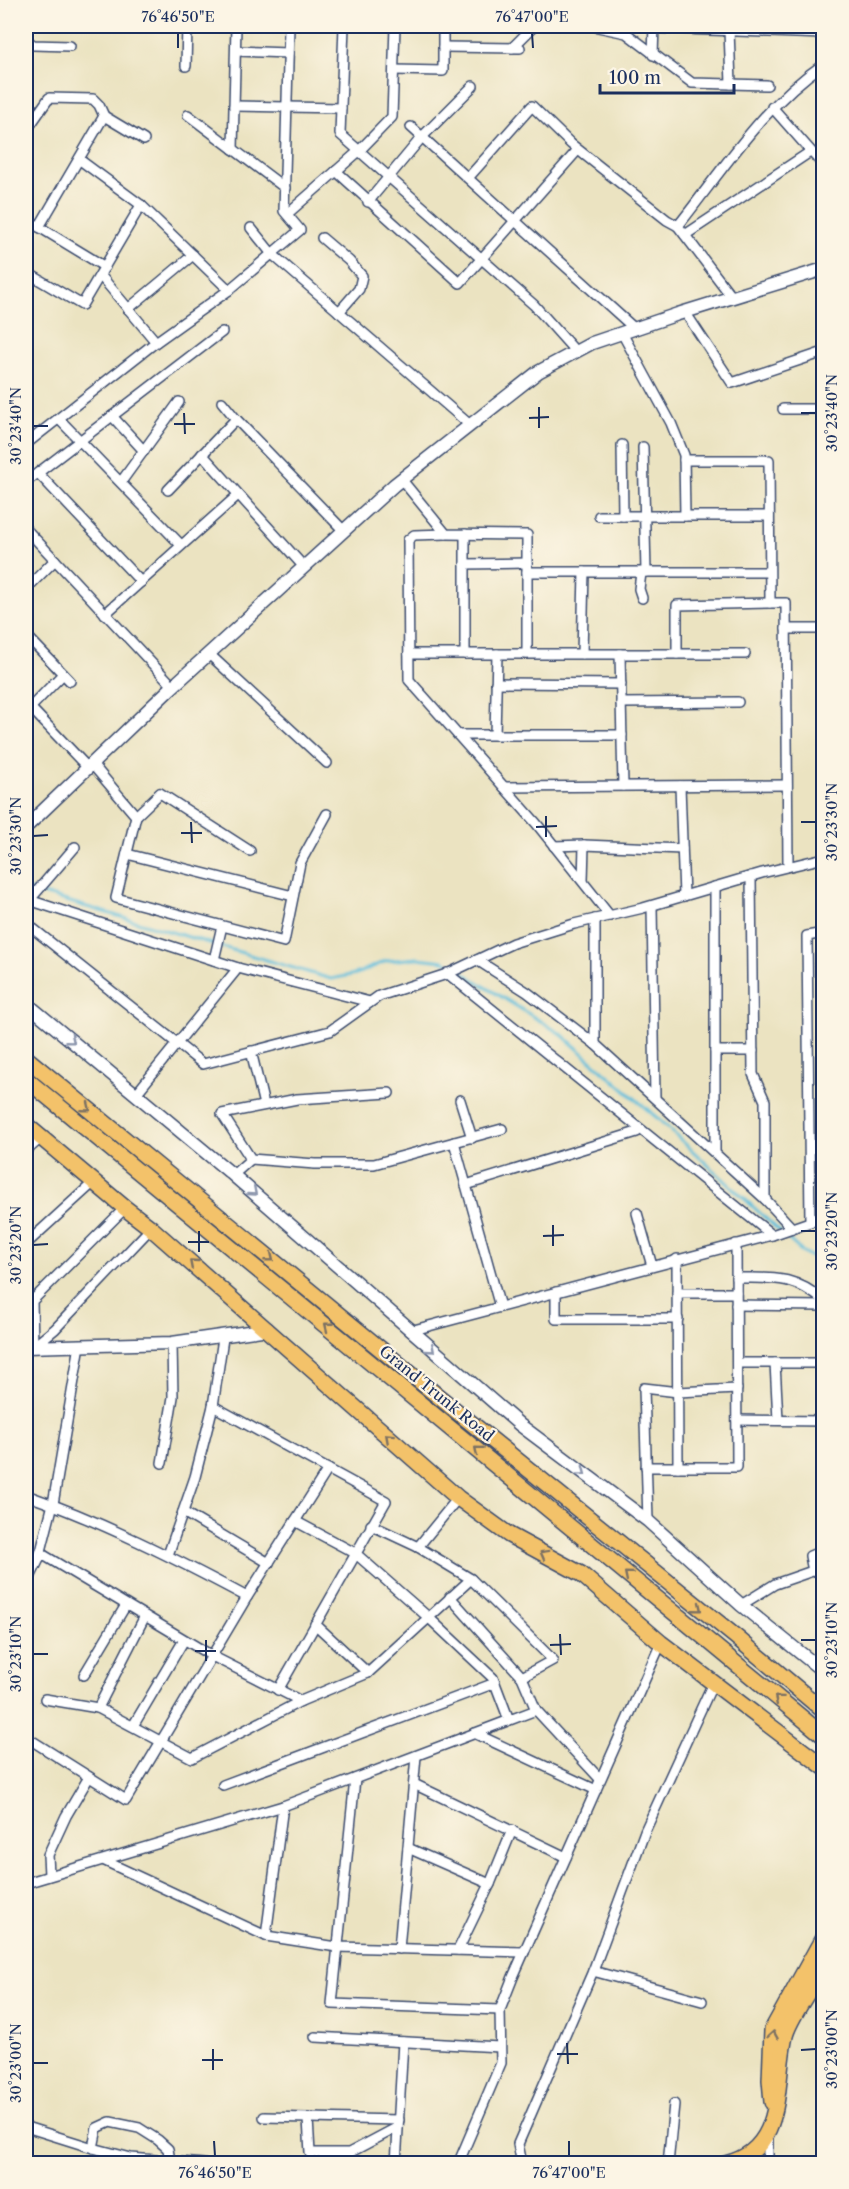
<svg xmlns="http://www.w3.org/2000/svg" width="849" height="2189" viewBox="0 0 849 2189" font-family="'Libre Caslon Text',serif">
<rect width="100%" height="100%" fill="#fcf5e5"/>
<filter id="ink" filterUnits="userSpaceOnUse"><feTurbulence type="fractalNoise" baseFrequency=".0167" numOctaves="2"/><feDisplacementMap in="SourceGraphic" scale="12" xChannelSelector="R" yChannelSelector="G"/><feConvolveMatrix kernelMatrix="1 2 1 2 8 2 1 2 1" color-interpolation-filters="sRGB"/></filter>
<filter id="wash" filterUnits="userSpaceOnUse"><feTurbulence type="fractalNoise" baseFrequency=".008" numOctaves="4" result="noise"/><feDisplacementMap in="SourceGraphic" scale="24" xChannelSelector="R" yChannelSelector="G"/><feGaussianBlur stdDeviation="1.35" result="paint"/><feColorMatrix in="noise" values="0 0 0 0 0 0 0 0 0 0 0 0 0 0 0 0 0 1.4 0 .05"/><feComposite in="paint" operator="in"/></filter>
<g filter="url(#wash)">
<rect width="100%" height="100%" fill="#ebe3c1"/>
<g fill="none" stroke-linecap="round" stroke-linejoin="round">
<g stroke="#5ebedc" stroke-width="3">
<polyline points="26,889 331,979 356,974 386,961 418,958 444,961 455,967"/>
<polyline points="460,971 561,1034 656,1117 800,1250 824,1265"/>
</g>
</g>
</g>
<g filter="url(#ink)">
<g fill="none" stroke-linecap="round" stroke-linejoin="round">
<g stroke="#3a4a6d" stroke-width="12">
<g id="minor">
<polyline points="344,26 340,134 534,305 576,352"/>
<polyline points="593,26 626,33 692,83 767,85"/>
<polyline points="654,28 824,34"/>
<polyline points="729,30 731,84"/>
<polyline points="26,39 33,45 70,46"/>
<polyline points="443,47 520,48"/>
<polyline points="512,48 534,26"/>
<polyline points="236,51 288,53"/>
<polyline points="653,55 654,26"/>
<polyline points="186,66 187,26"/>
<polyline points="394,70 443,71 443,26"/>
<polyline points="234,106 341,108"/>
<polyline points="772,107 824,166"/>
<polyline points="188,115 285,188"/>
<polyline points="411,127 635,329"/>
<polyline points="26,131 49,98 93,99 99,105 104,116"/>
<polyline points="233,149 236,26"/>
<polyline points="80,160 141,205 229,290"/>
<polyline points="336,171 460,283 576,152"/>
<polyline points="468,178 532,106 571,144 667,220 678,226"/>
<polyline points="368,202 422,137 473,86"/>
<polyline points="287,214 359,151 392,117 395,26"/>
<polyline points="26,219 105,267"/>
<polyline points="39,227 104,116 144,140"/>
<polyline points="251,228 272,254 470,425"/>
<polyline points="685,235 810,152"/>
<polyline points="322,238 349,261 362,276 359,289 339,312"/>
<polyline points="26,272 82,305 141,205"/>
<polyline points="100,275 156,342"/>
<path d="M732,297L678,226C722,171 764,104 824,64"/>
<polyline points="128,309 193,255"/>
<polyline points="685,312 732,383 824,352"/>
<polyline points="622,333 671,423 684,455 685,516"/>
<polyline points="222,402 236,419 344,531"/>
<polyline points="783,409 824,409"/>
<polyline points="112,416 144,451"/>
<polyline points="59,419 181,545"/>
<polyline points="26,444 156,342 229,290 300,230 284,211 289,26"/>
<polyline points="622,445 623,516"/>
<polyline points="643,447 646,572"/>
<polyline points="202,454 304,567"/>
<polyline points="684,460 769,460 770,603 786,603 788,866"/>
<polyline points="38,473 141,582"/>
<polyline points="402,480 446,534 527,535 527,654"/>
<polyline points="26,482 222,332"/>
<polyline points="121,482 179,402"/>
<polyline points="168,490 236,419"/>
<polyline points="599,516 769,516"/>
<polyline points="26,529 173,686"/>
<polyline points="446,534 414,535 408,540 409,680 536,823 610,916"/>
<polyline points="465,534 465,654"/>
<polyline points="465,564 527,563"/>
<polyline points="527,572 769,572"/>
<polyline points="641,573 639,589 642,598"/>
<polyline points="26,589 55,560"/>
<polyline points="105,614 238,495"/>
<polyline points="786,629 824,629"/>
<polyline points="26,635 70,681"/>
<polyline points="209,654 327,763"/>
<polyline points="409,654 745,654"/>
<polyline points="582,654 584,572"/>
<polyline points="620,654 623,786"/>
<polyline points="677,654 677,605 770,603"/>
<polyline points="496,683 621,684"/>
<polyline points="26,703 88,768"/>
<polyline points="621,703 738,702"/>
<polyline points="30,708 63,674"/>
<polyline points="458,735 622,735"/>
<polyline points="495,735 497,654"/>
<polyline points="92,764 136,816 116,898 284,942 300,863 327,814"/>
<polyline points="680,786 684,896"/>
<polyline points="504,787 787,785"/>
<polyline points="136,816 160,793 250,851"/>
<polyline points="554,846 584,845"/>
<polyline points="127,854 293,896"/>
<polyline points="751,876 753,1074 765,1101 765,1199"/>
<polyline points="583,881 584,845 682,849"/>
<polyline points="29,900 238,968 370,1002"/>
<polyline points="27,903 75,847"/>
<polyline points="652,906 655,1098"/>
<polyline points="595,919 595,1044"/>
<polyline points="26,923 203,1064 330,1031 379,996 447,974 513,943 574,924 643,908 762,873 824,858"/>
<polyline points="214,960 222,926"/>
<polyline points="477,960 527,992 595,1044 765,1199 792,1228"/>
<polyline points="447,973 772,1235"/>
<polyline points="251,1051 264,1105"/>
<polyline points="715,1051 753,1051"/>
<polyline points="389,1093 297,1099 222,1114 251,1159 315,1164 374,1164 502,1129"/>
<polyline points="136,1094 238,968"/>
<polyline points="460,1100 472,1138"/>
<polyline points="454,1142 500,1307"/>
<polyline points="26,1151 42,1137"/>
<polyline points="715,1153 715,887"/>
<polyline points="233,1175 251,1159"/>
<polyline points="466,1185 637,1132"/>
<polyline points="637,1213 652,1266"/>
<polyline points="810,1222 807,936 824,933"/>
<polyline points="26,1244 94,1182"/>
<polyline points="677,1259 678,1467"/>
<path d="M736,1278C775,1278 793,1275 824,1301"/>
<polyline points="556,1292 556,1319 678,1319"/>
<polyline points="677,1293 736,1293"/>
<polyline points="736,1305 824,1306"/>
<polyline points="410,1331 772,1235 824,1217"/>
<polyline points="33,1347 32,1301 125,1208"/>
<polyline points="33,1347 55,1329 151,1228"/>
<polyline points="737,1363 824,1363"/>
<polyline points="775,1363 778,1420"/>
<polyline points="213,1406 386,1501 278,1690"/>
<polyline points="737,1420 824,1421"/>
<polyline points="162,1463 173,1397 172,1343"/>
<polyline points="646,1467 737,1467 736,1244"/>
<path d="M26,1495C103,1522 176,1559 247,1597"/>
<polyline points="183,1512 269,1563"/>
<polyline points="295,1521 355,1553 428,1617 493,1678 509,1720"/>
<polyline points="648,1521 644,1388 678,1392 737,1389"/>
<polyline points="371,1525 418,1547 471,1579 553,1660 522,1677"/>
<polyline points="418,1547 458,1498"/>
<polyline points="40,1553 212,1656 301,1701"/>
<polyline points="26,1554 39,1559"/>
<polyline points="168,1555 195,1477 213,1406 223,1338"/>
<polyline points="813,1571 810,1556 824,1550"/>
<polyline points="26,1586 39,1559 53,1504 80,1345"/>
<polyline points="450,1597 522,1677 536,1710 600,1779"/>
<polyline points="741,1605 775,1584 824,1567"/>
<polyline points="315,1624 368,1673"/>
<polyline points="84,1675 126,1605"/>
<polyline points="45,1699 98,1708 192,1758 301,1701 368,1673 471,1579"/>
<polyline points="98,1708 145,1616"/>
<polyline points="133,1726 184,1640"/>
<polyline points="474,1733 596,1790"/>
<polyline points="26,1737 126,1800 247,1597 328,1469"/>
<polyline points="355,1779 332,2004 500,2010"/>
<polyline points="414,1784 566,1857"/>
<polyline points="223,1785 495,1683"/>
<polyline points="408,1848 490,1884"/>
<polyline points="105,1861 266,1936 337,1947 524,1952"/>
<polyline points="49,1875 48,1855 66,1816 89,1777"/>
<polyline points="26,1883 283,1806 536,1710"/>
<polyline points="266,1936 283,1806"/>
<polyline points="399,1949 416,1756"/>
<polyline points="458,1950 490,1884 512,1830"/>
<polyline points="593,1971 702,2001"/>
<polyline points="315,2037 500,2047"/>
<polyline points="264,2117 399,2120"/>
<polyline points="308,2119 310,2153 349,2153 398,2127"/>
<polyline points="26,2127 93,2148 131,2158 204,2164"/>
<polyline points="768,2133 768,2164"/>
<polyline points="93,2148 97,2128 110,2122 139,2128 158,2140 168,2149 170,2161"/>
<polyline points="396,2164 403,2042"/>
<polyline points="458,2164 501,2063 500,2010 513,1977 661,1643"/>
<polyline points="522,2164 518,2144 593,1971 645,1831 713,1683"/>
<polyline points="668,2164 674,2104"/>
</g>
</g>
<g stroke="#3a4a6d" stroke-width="15">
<g id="tertiary">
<polyline points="26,827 170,689 394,485 538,372 592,343 678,314 824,269"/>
<polyline points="26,1003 233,1175 520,1425 648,1521 741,1605 824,1672"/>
<polyline points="26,1347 172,1343 268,1329"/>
</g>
</g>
<g stroke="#3a4a6d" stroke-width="18">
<g id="primary">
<polyline points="26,1125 125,1208 151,1228 458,1498 509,1535 581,1574 661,1643 824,1767"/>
<polyline points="772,2102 770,2080 772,2030 824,1936"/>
<path d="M725,2164C787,2150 774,2083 785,2036C789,2019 814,1983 824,1967"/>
</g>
</g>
<g stroke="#3a4a6d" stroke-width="18">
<g id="trunk">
<polyline points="26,1058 439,1397 736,1637 824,1711"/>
<polyline points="26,1079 824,1736"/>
</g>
</g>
<use href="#minor" stroke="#fff" stroke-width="9"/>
<use href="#tertiary" stroke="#fff" stroke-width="12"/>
<use href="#primary" stroke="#f3c26a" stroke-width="15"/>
<use href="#trunk" stroke="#f3c26a" stroke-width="15"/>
</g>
<defs><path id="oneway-chevron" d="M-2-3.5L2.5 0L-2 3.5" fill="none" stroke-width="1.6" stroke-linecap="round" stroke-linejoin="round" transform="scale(1.5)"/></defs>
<g stroke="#8d97ae">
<use href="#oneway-chevron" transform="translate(71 1040) rotate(39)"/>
<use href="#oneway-chevron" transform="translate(253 1192) rotate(41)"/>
<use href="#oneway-chevron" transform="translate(431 1349) rotate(41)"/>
<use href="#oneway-chevron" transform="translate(582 1472) rotate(37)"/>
</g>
<g stroke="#7c7163">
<use href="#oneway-chevron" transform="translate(87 1108) rotate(39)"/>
<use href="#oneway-chevron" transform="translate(270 1258) rotate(39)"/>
<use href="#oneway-chevron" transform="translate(193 1263) rotate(-139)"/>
<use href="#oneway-chevron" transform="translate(328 1326) rotate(-141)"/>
<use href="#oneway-chevron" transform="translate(389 1437) rotate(-138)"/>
<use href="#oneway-chevron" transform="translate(478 1450) rotate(-140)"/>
<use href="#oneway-chevron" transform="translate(544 1554) rotate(-151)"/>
<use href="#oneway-chevron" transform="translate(628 1575) rotate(-140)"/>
<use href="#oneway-chevron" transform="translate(698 1608) rotate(39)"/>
<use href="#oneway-chevron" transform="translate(778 1699) rotate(-140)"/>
<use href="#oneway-chevron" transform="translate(773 2035) rotate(-81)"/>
</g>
</g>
<path fill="none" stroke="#1b2f5e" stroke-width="2" d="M178,33V48M532,33L533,48M539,407V428M184,413L185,434M801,413H816M529,418L549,417M174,424H195M33,426H48M546,816V837M191,822L192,843M801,822H816M536,827L557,826M181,833H202M33,836L48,835M553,1225V1246M199,1231V1252M801,1231H816M543,1236L564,1235M188,1242H209M33,1245L48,1244M560,1634L561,1655M206,1640V1661M801,1640H816M550,1645L571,1644M195,1651H216M33,1654H48M567,2043L568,2064M213,2049V2070M801,2050L816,2049M557,2054H578M202,2060H223M33,2063H48M214,2141L215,2156M569,2141V2156"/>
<g text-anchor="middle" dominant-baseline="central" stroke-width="4.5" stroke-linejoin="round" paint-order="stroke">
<g font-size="16" fill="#1b2f5e" stroke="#fcf5e5">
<text transform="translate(437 1393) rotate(39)">Grand Trunk Road</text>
</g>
</g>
<rect width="849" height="2189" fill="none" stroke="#fcf5e5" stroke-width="66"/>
<path d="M600 84v9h134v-9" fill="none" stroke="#1b2f5e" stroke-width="3"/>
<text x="609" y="84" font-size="18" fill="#1b2f5e" stroke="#fcf5e5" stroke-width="4.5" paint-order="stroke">100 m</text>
<rect x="33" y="33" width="783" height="2123" fill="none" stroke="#1b2f5e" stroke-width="2"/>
<g font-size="15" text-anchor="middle" fill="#1b2f5e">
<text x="178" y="22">76°46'50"E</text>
<text x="532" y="22">76°47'00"E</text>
<text transform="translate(832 413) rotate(-90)" y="5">30°23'40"N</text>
<text transform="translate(16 426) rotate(-90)" y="5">30°23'40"N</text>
<text transform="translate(832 822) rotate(-90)" y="5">30°23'30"N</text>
<text transform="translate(16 836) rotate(-90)" y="5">30°23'30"N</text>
<text transform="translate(832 1231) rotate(-90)" y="5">30°23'20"N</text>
<text transform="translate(16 1245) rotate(-90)" y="5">30°23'20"N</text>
<text transform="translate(832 1640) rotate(-90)" y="5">30°23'10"N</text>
<text transform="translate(16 1654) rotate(-90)" y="5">30°23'10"N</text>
<text transform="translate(832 2049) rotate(-90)" y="5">30°23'00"N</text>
<text transform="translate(16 2063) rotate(-90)" y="5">30°23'00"N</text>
<text x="215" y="2178">76°46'50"E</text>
<text x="569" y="2178">76°47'00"E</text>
</g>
</svg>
